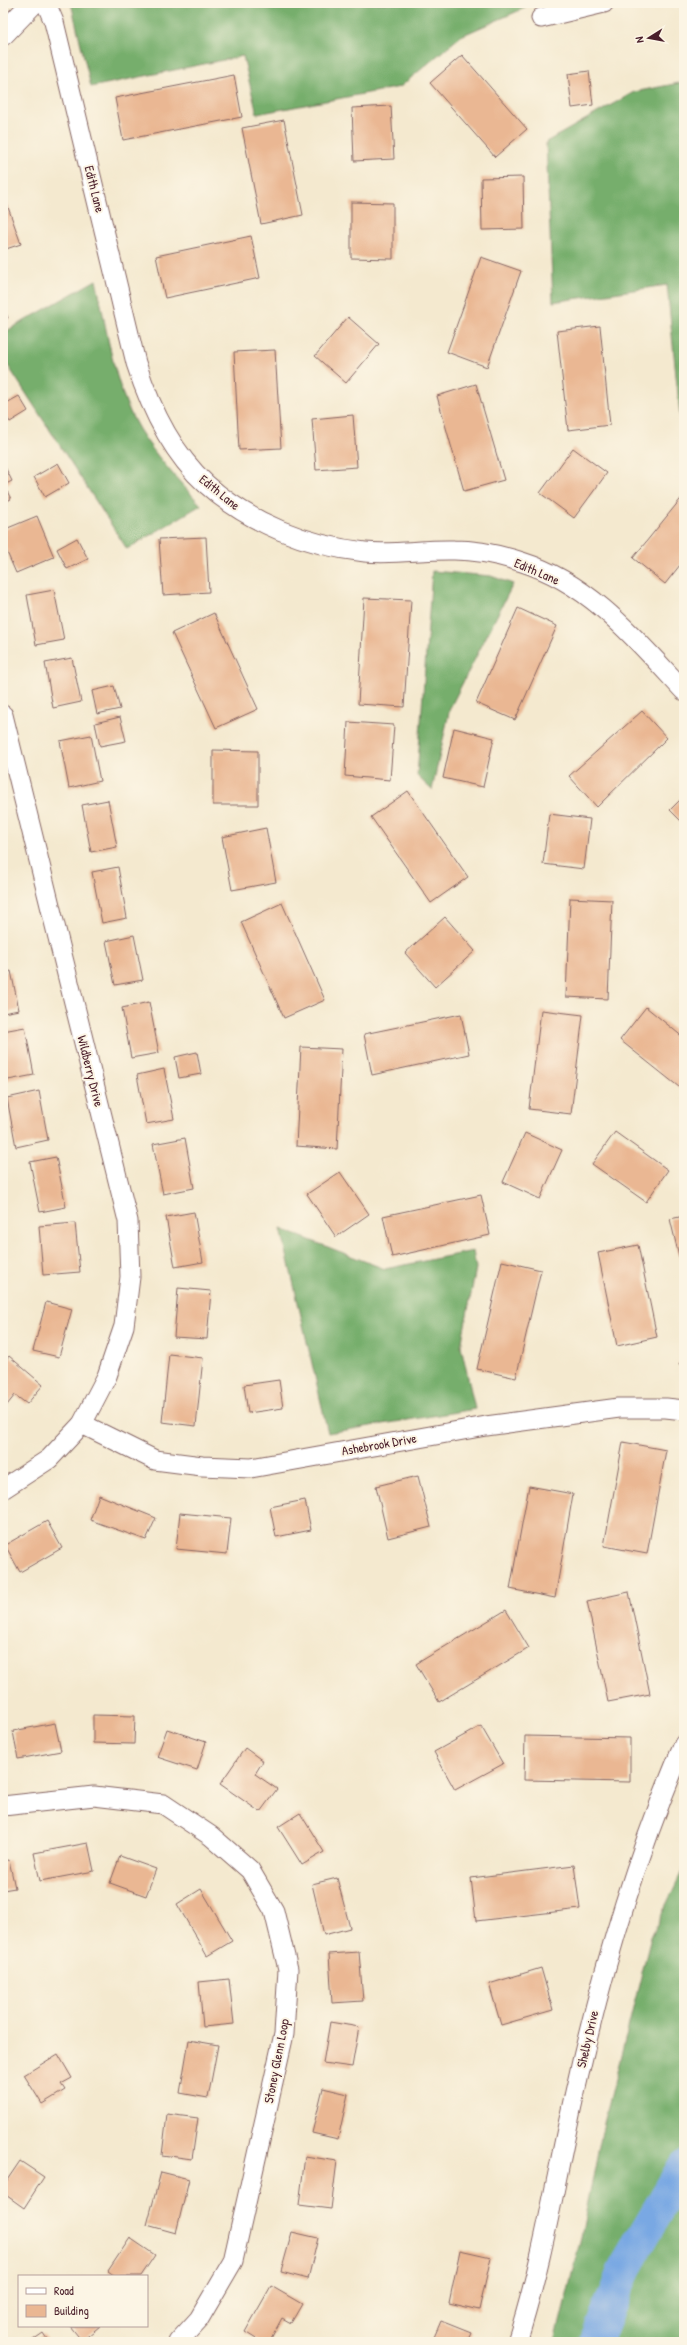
<svg xmlns="http://www.w3.org/2000/svg" width="687" height="2345" viewBox="0 0 687 2345" font-family="'Patrick Hand',sans-serif">
<rect width="100%" height="100%" fill="#fcf5e5"/>
<filter id="ink" filterUnits="userSpaceOnUse"><feTurbulence type="fractalNoise" baseFrequency=".025" numOctaves="2"/><feDisplacementMap in="SourceGraphic" scale="8" xChannelSelector="R" yChannelSelector="G"/><feConvolveMatrix kernelMatrix="1 2 1 2 8 2 1 2 1" color-interpolation-filters="sRGB"/></filter>
<filter id="wash" filterUnits="userSpaceOnUse"><feTurbulence type="fractalNoise" baseFrequency=".012" numOctaves="4" result="noise"/><feDisplacementMap in="SourceGraphic" scale="16" xChannelSelector="R" yChannelSelector="G"/><feGaussianBlur stdDeviation="0.9" result="paint"/><feColorMatrix in="noise" values="0 0 0 0 0 0 0 0 0 0 0 0 0 0 0 0 0 1.4 0 .05"/><feComposite in="paint" operator="in"/></filter>
<g filter="url(#wash)">
<rect width="100%" height="100%" fill="#f4e9cf"/>
<g fill="#76ae6c" stroke="#60664c">
<polygon points="71,3 523,3 525,8 461,36 400,87 257,114 243,56 91,87"/>
<polygon points="684,82 684,456 667,285 553,302 546,142 634,92"/>
<path d="M96,280C107,329 113,385 139,429C156,457 179,481 201,505L127,549L3,358V333Z"/>
<polygon points="432,571 491,576 513,584 450,708 432,790 417,776"/>
<polygon points="281,1229 385,1269 473,1251 476,1268 461,1346 475,1409 328,1433"/>
<polygon points="684,1867 684,2342 555,2342 581,2237 602,2131 651,1937"/>
</g>
<g fill="none" stroke-linecap="round" stroke-linejoin="round">
<polyline stroke="#79a8e3" stroke-width="33" points="596,2342 625,2267 684,2166"/>
</g>
<g id="blocks">
<g fill="#eab793">
<polygon points="462,55 527,129 495,157 430,83"/>
<polygon points="589,71 593,105 572,108 568,74"/>
<polygon points="234,75 242,117 123,140 115,98"/>
<polygon points="391,106 394,159 354,161 352,108"/>
<polygon points="284,120 303,215 261,224 242,128"/>
<polygon points="523,177 524,229 482,230 481,178"/>
<polygon points="3,193 21,244 3,250"/>
<polygon points="351,202 393,203 393,259 351,258"/>
<polygon points="251,236 260,278 165,298 156,256"/>
<polygon points="481,257 521,271 487,367 447,352"/>
<polygon points="3,306 8,318 3,321"/>
<polygon points="348,317 379,344 346,383 315,356"/>
<polygon points="600,326 610,425 568,430 557,331"/>
<polygon points="275,350 281,448 239,450 234,352"/>
<polygon points="476,384 504,480 464,491 437,396"/>
<polygon points="19,396 28,411 10,422 3,411 3,405"/>
<polygon points="353,415 357,467 316,470 312,419"/>
<polygon points="573,448 607,473 574,518 540,493"/>
<polygon points="3,463 12,481 4,485 11,499 3,503"/>
<polygon points="58,463 69,483 45,497 34,477"/>
<polygon points="684,495 684,560 665,584 633,558"/>
<polygon points="37,516 54,557 16,573 3,543 3,530"/>
<polygon points="206,537 209,592 163,595 159,539"/>
<polygon points="77,538 88,559 67,569 57,549"/>
<polygon points="54,590 64,640 36,645 27,595"/>
<polygon points="364,598 411,600 404,707 358,704"/>
<polygon points="518,608 557,626 515,720 476,703"/>
<polygon points="214,613 258,709 216,728 172,633"/>
<polygon points="72,658 81,702 53,708 45,663"/>
<polygon points="114,686 120,709 97,714 92,691"/>
<polygon points="642,711 667,738 597,807 569,776"/>
<polygon points="120,717 126,741 100,746 95,723"/>
<polygon points="348,722 394,725 390,780 345,776"/>
<polygon points="454,728 494,738 483,787 443,778"/>
<polygon points="91,735 100,781 69,788 60,741"/>
<polygon points="213,750 258,751 258,805 213,805"/>
<polygon points="408,791 468,877 431,903 371,817"/>
<polygon points="684,796 684,824 670,810"/>
<polygon points="108,800 117,847 91,852 82,805"/>
<polygon points="549,814 590,819 584,869 543,864"/>
<polygon points="266,828 276,882 232,890 222,837"/>
<polygon points="118,867 127,918 102,923 92,872"/>
<polygon points="570,898 612,900 608,999 566,997"/>
<polygon points="282,903 325,1000 284,1018 241,922"/>
<polygon points="445,917 475,951 435,987 405,953"/>
<polygon points="134,935 143,980 115,985 106,941"/>
<polygon points="11,971 19,1010 3,1013 3,973"/>
<polygon points="149,1002 159,1053 131,1058 122,1008"/>
<polygon points="646,1007 684,1038 684,1091 620,1040"/>
<polygon points="541,1010 583,1015 571,1114 529,1109"/>
<polygon points="461,1014 469,1054 372,1075 364,1034"/>
<polygon points="25,1027 34,1075 3,1081 3,1031"/>
<polygon points="301,1047 342,1049 337,1149 296,1146"/>
<polygon points="197,1052 201,1074 179,1078 175,1057"/>
<polygon points="164,1069 174,1119 146,1124 137,1075"/>
<polygon points="39,1091 48,1140 16,1147 7,1098"/>
<polygon points="615,1132 668,1170 646,1202 592,1164"/>
<polygon points="525,1133 562,1150 540,1199 503,1182"/>
<polygon points="185,1138 194,1188 163,1194 153,1144"/>
<polygon points="56,1157 66,1207 40,1212 30,1162"/>
<polygon points="340,1172 369,1214 336,1237 307,1194"/>
<polygon points="481,1195 490,1235 392,1257 383,1216"/>
<polygon points="194,1212 203,1262 175,1267 166,1217"/>
<polygon points="684,1216 684,1259 680,1260 670,1219"/>
<polygon points="75,1223 80,1272 43,1275 39,1226"/>
<polygon points="638,1245 657,1337 617,1346 598,1253"/>
<polygon points="502,1261 541,1270 516,1378 477,1369"/>
<polygon points="178,1288 211,1291 207,1339 174,1337"/>
<polygon points="46,1302 72,1309 59,1357 33,1351"/>
<polygon points="684,1353 684,1368 679,1365"/>
<polygon points="169,1354 203,1358 196,1426 162,1422"/>
<polygon points="9,1356 43,1385 27,1404 15,1395 3,1410 3,1363"/>
<polygon points="279,1380 283,1408 248,1413 244,1385"/>
<polygon points="623,1442 666,1450 647,1554 604,1546"/>
<polygon points="418,1476 431,1527 388,1538 376,1486"/>
<polygon points="529,1486 573,1494 555,1598 510,1589"/>
<polygon points="99,1495 156,1518 146,1540 90,1520"/>
<polygon points="305,1500 311,1530 276,1537 270,1507"/>
<polygon points="180,1513 231,1518 227,1554 176,1549"/>
<polygon points="47,1521 62,1548 20,1572 5,1545"/>
<polygon points="629,1592 650,1694 608,1702 587,1601"/>
<polygon points="506,1610 529,1648 439,1702 416,1664"/>
<polygon points="93,1715 135,1716 134,1744 93,1743"/>
<polygon points="55,1723 61,1751 18,1759 13,1731"/>
<polygon points="481,1726 503,1764 455,1790 434,1752"/>
<polygon points="167,1729 206,1742 197,1770 157,1757"/>
<polygon points="525,1736 630,1738 630,1782 524,1780"/>
<polygon points="245,1748 263,1761 255,1774 277,1789 260,1812 220,1784"/>
<polygon points="300,1813 324,1852 302,1865 278,1827"/>
<polygon points="88,1843 94,1871 40,1881 34,1853"/>
<polygon points="120,1856 156,1869 146,1896 110,1883"/>
<polygon points="9,1860 15,1888 3,1890 3,1861"/>
<polygon points="574,1865 580,1909 476,1921 471,1878"/>
<polygon points="337,1878 350,1928 324,1935 312,1884"/>
<polygon points="201,1889 232,1941 207,1956 177,1904"/>
<polygon points="359,1952 363,2001 332,2003 329,1954"/>
<polygon points="541,1968 553,2010 501,2025 489,1984"/>
<polygon points="229,1979 234,2024 203,2027 199,1982"/>
<polygon points="330,2022 359,2027 352,2067 323,2063"/>
<polygon points="189,2040 218,2045 208,2098 180,2093"/>
<polygon points="58,2054 72,2078 61,2084 65,2090 42,2104 24,2075"/>
<polygon points="323,2088 348,2094 338,2139 312,2133"/>
<polygon points="167,2114 198,2118 192,2159 162,2155"/>
<polygon points="305,2156 337,2161 331,2209 299,2205"/>
<polygon points="20,2161 44,2177 24,2208 3,2193 3,2186"/>
<polygon points="161,2172 189,2179 176,2233 147,2225"/>
<polygon points="292,2232 318,2238 308,2279 281,2272"/>
<polygon points="130,2238 155,2255 141,2276 115,2276 108,2271"/>
<polygon points="460,2250 491,2257 479,2310 449,2303"/>
<polygon points="271,2286 302,2304 291,2323 282,2318 269,2342 261,2342 245,2332"/>
<polygon points="441,2321 471,2333 467,2342 432,2342"/>
<polygon points="70,2326 100,2326 82,2341"/>
<polygon points="43,2333 49,2342 30,2342"/>
</g>
</g>
</g>
<g filter="url(#ink)">
<use href="#blocks" fill-opacity="0" stroke="#866664" stroke-width="1"/>
<g fill="none" stroke-linecap="round" stroke-linejoin="round">
<g stroke="#866664" stroke-width="21">
<g id="minor">
<path d="M46,3L54,22L136,363C150,407 171,452 206,484C249,523 308,546 365,552C394,555 424,549 454,550C477,550 500,555 522,562C590,583 637,640 684,691"/>
<polyline points="541,18 604,3"/>
<polyline points="3,715 128,1221 130,1277 124,1326 107,1376 82,1424 49,1459 3,1489"/>
<polyline points="82,1424 155,1460 202,1466 251,1468 486,1426 619,1408 666,1408 684,1410"/>
<polyline points="3,1806 94,1796 163,1804 211,1836 250,1870 274,1911 288,1969 284,2034 233,2261 199,2319 178,2342"/>
<path d="M517,2342C543,2261 556,2176 575,2092C601,1974 636,1855 684,1744"/>
</g>
</g>
<g stroke="#866664" stroke-width="24">
<polyline id="tertiary" points="3,34 33,3"/>
</g>
<use href="#minor" stroke="#fff" stroke-width="19"/>
<use href="#tertiary" stroke="#fff" stroke-width="22"/>
</g>
</g>
<g text-anchor="middle" dominant-baseline="central" stroke-width="4" stroke-linejoin="round" paint-order="stroke">
<g font-size="13" fill="#4a1f2b" stroke="#fcf5e5">
<text transform="translate(95 189) rotate(76)">Edith Lane</text>
<text transform="translate(220 492) rotate(39)">Edith Lane</text>
<text transform="translate(537 571) rotate(23)">Edith Lane</text>
<text transform="translate(91 1071) rotate(76)">Wildberry Drive</text>
<text transform="translate(379 1444) rotate(-10)">Ashebrook Drive</text>
<text transform="translate(587 2039) rotate(-77)">Shelby Drive</text>
<text transform="translate(276 2061) rotate(-79)">Stoney Glenn Loop</text>
</g>
</g>
<rect width="687" height="2345" fill="none" stroke="#fcf5e5" stroke-width="16"/>
<rect x="18" y="2275" width="130" height="52" fill="#fcf5e5" stroke="#b59f9b"/>
<rect x="26" y="2288" width="20" height="6" fill="#ffffff" stroke="#b59f9b"/>
<text x="54" y="2295" font-size="12" fill="#4a1f2b">Road</text>
<rect x="26" y="2305" width="20" height="12" fill="#eab793" stroke="#b59f9b"/>
<text x="54" y="2315" font-size="12" fill="#4a1f2b">Building</text>
<g transform="translate(649 38) rotate(259)" stroke="#fcf5e5" stroke-width="3" paint-order="stroke">
<path d="M0-3L7 15L0 10L-7 15Z" fill="#4a1f2b"/>
<text y="-6" font-size="11" font-weight="bold" text-anchor="middle" fill="#4a1f2b">N</text>
</g>
</svg>
